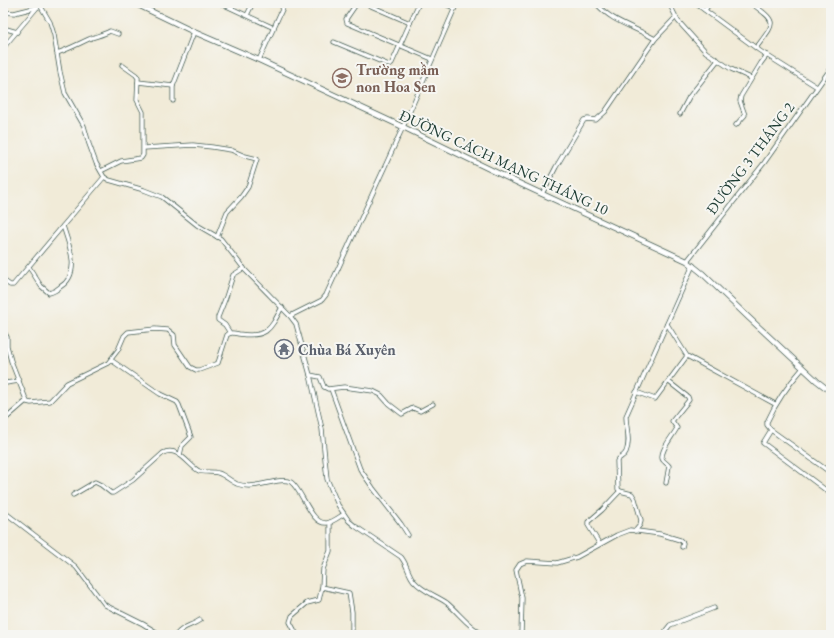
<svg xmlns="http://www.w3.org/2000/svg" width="834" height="638" viewBox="0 0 834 638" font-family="'EB Garamond',serif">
<rect width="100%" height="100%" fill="#f6f6f2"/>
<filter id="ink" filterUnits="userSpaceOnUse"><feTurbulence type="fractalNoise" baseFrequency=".025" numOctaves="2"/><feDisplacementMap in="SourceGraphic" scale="8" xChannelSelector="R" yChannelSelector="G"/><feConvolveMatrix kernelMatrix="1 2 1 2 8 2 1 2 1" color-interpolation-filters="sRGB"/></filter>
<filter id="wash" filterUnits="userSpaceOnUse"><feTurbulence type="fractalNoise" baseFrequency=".012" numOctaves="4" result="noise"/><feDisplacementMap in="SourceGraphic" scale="16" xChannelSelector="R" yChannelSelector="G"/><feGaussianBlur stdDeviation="0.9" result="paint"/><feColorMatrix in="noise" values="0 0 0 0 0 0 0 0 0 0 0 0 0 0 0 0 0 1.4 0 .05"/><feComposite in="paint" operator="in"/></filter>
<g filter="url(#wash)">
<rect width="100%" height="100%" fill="#f1ebd8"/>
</g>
<g filter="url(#ink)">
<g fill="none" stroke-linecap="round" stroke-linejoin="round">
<g stroke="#3e574d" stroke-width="5">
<g id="minor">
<polyline points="220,3 274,28"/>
<polyline points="357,3 346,19 347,23 432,59"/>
<polyline points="364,3 410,23"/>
<polyline points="443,3 454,8"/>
<path d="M596,3C611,22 635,27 655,39"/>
<polyline points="670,3 672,9 678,21 706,52 731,69 751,78"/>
<polyline points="695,3 760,51 817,87"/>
<path d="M751,3C778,23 776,21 756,48"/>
<path d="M40,5L50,22L54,35L60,72L65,93L84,126L89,144L96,163L104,177L109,180L144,190L162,197L197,225L221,239L245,270L290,316L296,324L310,375L322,429L327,479L338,505L349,521L355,526L401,557C407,564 408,574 414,581C423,592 436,595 447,603C460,614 468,627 484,635"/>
<polyline points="705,10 710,3"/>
<polyline points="3,12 14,13 38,7"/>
<polyline points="247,15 253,3"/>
<polyline points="3,28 17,32"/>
<polyline points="334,42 389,65 391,65 419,3"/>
<polyline points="3,48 40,4"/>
<path d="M57,53C69,49 78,44 89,39C96,36 103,35 110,31L118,34"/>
<polyline points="259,60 285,3"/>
<polyline points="138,82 173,86 194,32"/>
<polyline points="173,101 173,86"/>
<polyline points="680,114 689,97 718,60"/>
<polyline points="736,125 745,115 740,101 741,96 761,63 767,55"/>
<polyline points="144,148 193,145 212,147 231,150 245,156 257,159 248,187 241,197 227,212 217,237"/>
<polyline points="101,171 121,161 141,158 143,155 143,112 137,100 138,78 136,75 122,65"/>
<polyline points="542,194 556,167 584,120 588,119 596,120 605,112 655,39 676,17"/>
<polyline points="687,261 764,163 831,68"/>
<path d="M29,267L41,286L49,293C53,292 57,290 60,287C82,274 69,245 63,226"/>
<polyline points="3,280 10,285 13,285 104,177"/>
<polyline points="290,316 322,300 326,295 403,127 457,3"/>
<polyline points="667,324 687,356 775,404"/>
<path d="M3,330L7,337V346L11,361L27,402L31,403L50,401L67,383L108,363L118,350L124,336L128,332L155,329L168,330L174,335L175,345L190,367L196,370H199L218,363L227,335C231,332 234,333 239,334C267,338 270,330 282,307"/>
<polyline points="230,333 225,325 218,320 218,317 226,297 233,275 244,268"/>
<polyline points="111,360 160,394 177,402 179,405 191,437 182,446 180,455"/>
<path d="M803,368C788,385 776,402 767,422V425L771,430L831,473"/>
<polyline points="310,375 320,377 324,387 328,389 344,387 373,391 381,395 389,404 402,414 413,408 420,411 433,404"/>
<polyline points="3,380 6,383 19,381"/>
<polyline points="331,389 360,469 373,488 401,524 408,535"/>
<polyline points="636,392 655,399 687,356"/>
<polyline points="3,421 26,401"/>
<polyline points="771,430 763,443 831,494"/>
<path d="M666,483L669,466C667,463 662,461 662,458C661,449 673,436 677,428L672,421L689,400L688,397L669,382"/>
<path d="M73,495L95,482L101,485L111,493H113L133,480L163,453C178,445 189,466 199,471C205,473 212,471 218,473C225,475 230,481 237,484C256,491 277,476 291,482C303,491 311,525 327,523C333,522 339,517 344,514"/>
<polyline points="3,511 76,567 105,605 143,624 161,635"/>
<path d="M635,531L640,525L641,520L635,499L632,494L620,491L618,489L617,461C619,457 624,457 626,452C631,441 626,428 626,416L693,265"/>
<polyline points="599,543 588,525 588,522 602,510 620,491"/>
<polyline points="322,587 349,593 352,612 352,635"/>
<path d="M176,635C184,625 190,627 200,620"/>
<polyline points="297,635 290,622 292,616 307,603 319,600 322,587 323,569 330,551 330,522"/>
<polyline points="521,635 522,598 516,570 520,564 527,561 557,563 577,557 617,535 630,530 660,534 680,540 683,543 682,547"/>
<polyline points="665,635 666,630 670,625 714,608"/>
</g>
</g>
<g stroke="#3e574d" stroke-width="6">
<polyline id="major" points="134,3 194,32 259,60 403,127 512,180 687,261 702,273 748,317 817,381 831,392"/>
</g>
<use href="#minor" stroke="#fff" stroke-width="3.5"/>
<use href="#major" stroke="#fff" stroke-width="4.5"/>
</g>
</g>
<defs>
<g id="school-ring" transform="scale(1)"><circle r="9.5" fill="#f6f6f2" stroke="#8d6e63" stroke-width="1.5"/><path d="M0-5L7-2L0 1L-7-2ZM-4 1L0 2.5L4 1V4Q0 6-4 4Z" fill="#8d6e63"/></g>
<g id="temple-ring" transform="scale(1)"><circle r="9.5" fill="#f6f6f2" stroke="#6b7280" stroke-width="1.5"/><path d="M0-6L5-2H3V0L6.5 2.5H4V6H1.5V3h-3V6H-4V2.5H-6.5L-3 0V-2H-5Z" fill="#6b7280"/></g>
</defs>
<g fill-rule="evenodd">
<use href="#school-ring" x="342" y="78"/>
<use href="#temple-ring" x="284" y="349"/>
</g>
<g text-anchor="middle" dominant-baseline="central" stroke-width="4" stroke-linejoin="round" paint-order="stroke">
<g font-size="15" font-weight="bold" fill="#785e54" stroke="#f6f6f2" text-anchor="start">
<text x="356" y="69">Trường mầm<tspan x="356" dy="17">non Hoa Sen</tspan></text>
</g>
<g font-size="15" fill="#1f3d34" stroke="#f6f6f2">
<text transform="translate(750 158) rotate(-53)">ĐƯỜNG 3 THÁNG 2</text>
<text transform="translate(504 162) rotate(25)">ĐƯỜNG CÁCH MẠNG THÁNG 10</text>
</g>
<g font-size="15" font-weight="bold" fill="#5b616d" stroke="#f6f6f2" text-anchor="start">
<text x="298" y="349">Chùa Bá Xuyên</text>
</g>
</g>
<rect width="834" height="638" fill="none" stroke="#f6f6f2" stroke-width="16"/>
</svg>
